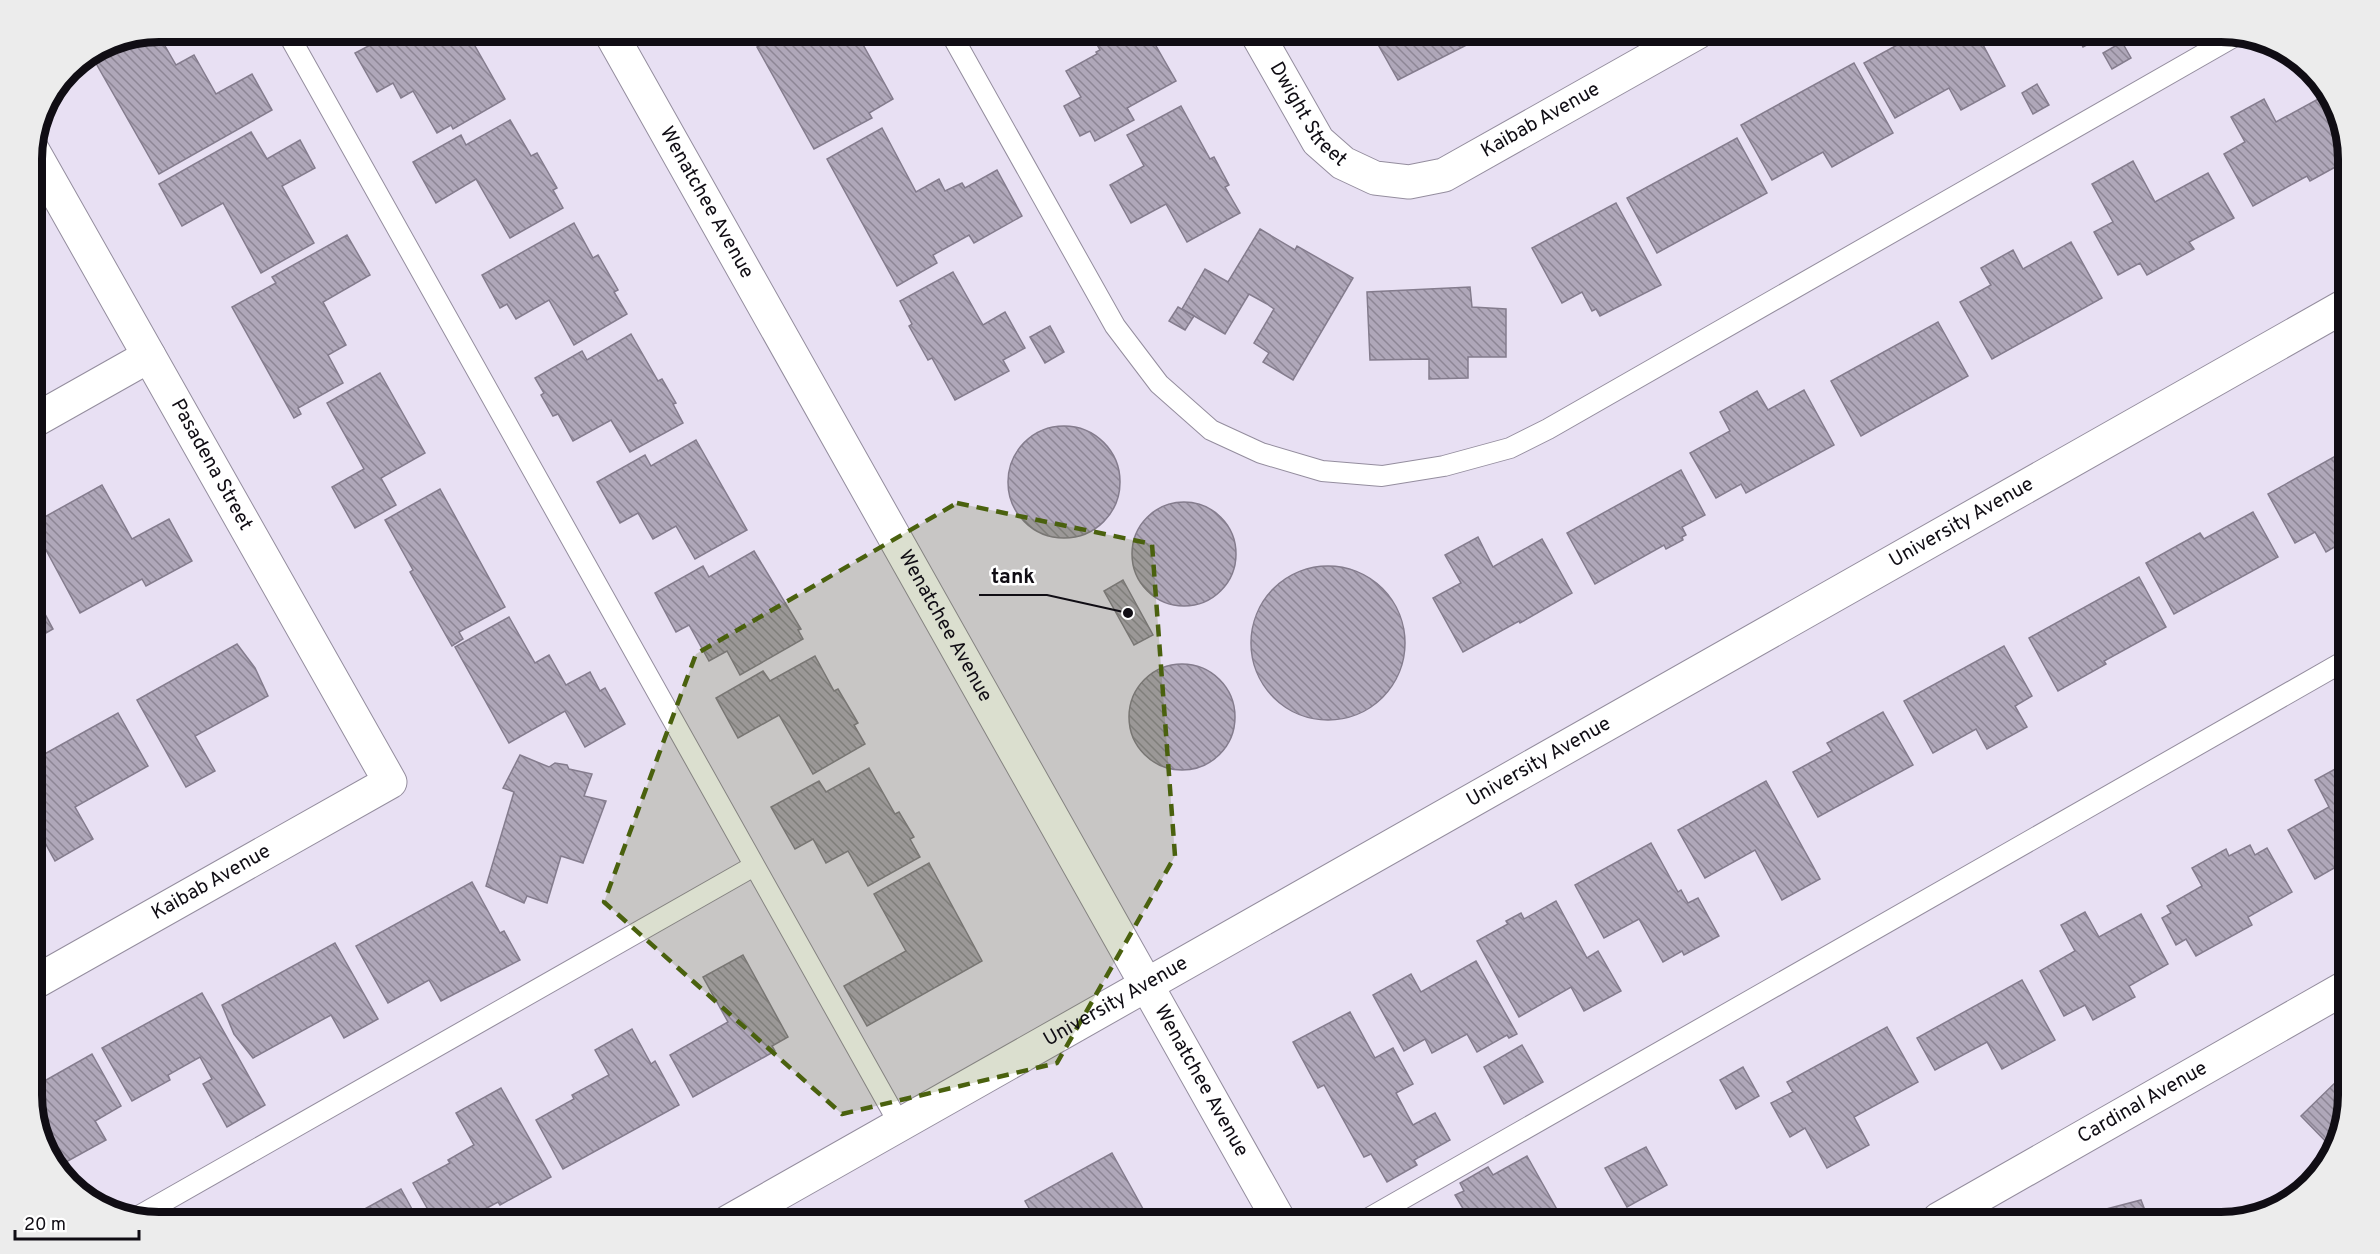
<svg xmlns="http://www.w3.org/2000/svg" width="2380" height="1254" viewBox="0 0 2380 1254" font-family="Overpass,sans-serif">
<defs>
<pattern id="building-back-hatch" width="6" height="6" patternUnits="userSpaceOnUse" patternTransform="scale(1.5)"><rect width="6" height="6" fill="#afa7b9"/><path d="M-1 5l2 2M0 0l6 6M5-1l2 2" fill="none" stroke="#8d8695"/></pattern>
</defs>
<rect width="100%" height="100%" fill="#e8e0f3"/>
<g fill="url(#building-back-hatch)" stroke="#847c8d" stroke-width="1.5">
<polygon points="157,32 176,65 194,55 216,94 252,74 272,110 159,174 93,58 129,37"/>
<polygon points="395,32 408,32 410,35 416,32 467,32 505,99 453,129 451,125 437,133 413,91 401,98 393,83 377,92 355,53"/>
<polygon points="786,32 821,32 823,36 832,32 856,32 893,99 869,113 872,118 814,149 757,47"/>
<polygon points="1090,32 1148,32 1176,81 1127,108 1134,120 1095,141 1090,131 1080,136 1064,106 1081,97 1066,71 1097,54 1096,52 1100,50"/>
<polygon points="1371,32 1489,32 1490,33 1398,80"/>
<polygon points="1921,32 1991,32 1993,35 1981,41 2005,86 1961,110 1949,88 1895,118 1864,63"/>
<polygon points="2009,32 2039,32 2016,44"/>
<polygon points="2075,32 2111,32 2083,47"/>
<polygon points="2122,42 2131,58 2112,69 2103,53"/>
<polygon points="1854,63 1893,133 1832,167 1823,152 1772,180 1741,125"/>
<polygon points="2037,84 2049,105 2033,114 2022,93"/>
<polygon points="2329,93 2348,151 2348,160 2310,181 2307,176 2253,206 2224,154 2245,142 2231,117 2264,99 2276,122"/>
<polygon points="1181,106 1210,159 1214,157 1229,185 1225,187 1240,213 1187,242 1166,204 1131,223 1110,185 1144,166 1127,135"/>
<polygon points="510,120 531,156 537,153 557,188 553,190 563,208 510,238 476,179 436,203 413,162 461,135 466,145"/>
<polygon points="882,128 916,192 939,179 945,191 962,183 965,188 997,170 1022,216 974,243 969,235 933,255 937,263 897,286 827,159"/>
<polygon points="251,132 267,159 300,140 315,168 282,186 314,243 261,273 223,203 182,226 159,184"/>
<polygon points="1737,138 1767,193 1657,253 1627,198"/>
<polygon points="2133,161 2155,202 2208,173 2234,218 2189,242 2194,249 2147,275 2140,263 2118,275 2094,232 2113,222 2092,184"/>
<polygon points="1616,203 1661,285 1600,316 1596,309 1592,311 1582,292 1562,303 1532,248"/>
<polygon points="574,223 593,258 598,255 618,290 614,292 627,314 574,345 549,300 516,319 507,304 500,308 482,275"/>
<polygon points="1260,229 1295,250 1297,246 1353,278 1293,380 1263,362 1269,353 1254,343 1274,309 1267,304 1249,294 1225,334 1182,309 1205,269 1228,282"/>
<polygon points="347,235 370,275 323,302 346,345 328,355 343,383 298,408 301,414 294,418 232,307 276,283 272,277"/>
<polygon points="2071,242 2102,298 1992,359 1960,302 1991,285 1981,268 2013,250 2023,269"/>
<polygon points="953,272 983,325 1005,312 1025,348 1003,360 1009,371 955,400 932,358 928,360 909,326 912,324 900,301"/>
<polygon points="32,277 42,296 32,302"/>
<polygon points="1470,287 1472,307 1506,309 1506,357 1468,357 1468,378 1429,379 1429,359 1370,360 1367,292"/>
<polygon points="1178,307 1194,316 1185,330 1169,321"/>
<polygon points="1938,322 1968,376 1861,436 1831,381"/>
<polygon points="1050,326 1064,352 1045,363 1030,337"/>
<polygon points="631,334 658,381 662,379 676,403 673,404 683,423 630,452 611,420 573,441 558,414 553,416 541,395 544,393 535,378 582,351 587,360"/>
<polygon points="380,373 425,453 381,478 396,505 355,528 332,487 364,469 327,403"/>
<polygon points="1804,390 1834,445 1746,493 1741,484 1716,498 1690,453 1730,431 1720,412 1757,391 1768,410"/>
<circle cx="1064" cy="482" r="56"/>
<polygon points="696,440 747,530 695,559 676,526 653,539 638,513 620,523 597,482 645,455 651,466"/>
<polygon points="2348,449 2348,539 2326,552 2315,532 2295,543 2268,494"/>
<polygon points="1681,470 1705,515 1682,527 1686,535 1682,537 1683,540 1666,549 1664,545 1595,584 1567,533"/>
<polygon points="102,485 132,539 169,519 192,561 146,586 142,579 80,613 32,524"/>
<polygon points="440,489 505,607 459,632 463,639 452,646 410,572 413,570 385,520"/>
<circle cx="1184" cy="554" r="52"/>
<polygon points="2253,512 2278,557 2174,614 2146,563 2200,533 2204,539"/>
<polygon points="1478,537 1493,567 1542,539 1572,593 1520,623 1519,621 1463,652 1433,598 1461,583 1445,555"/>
<polygon points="754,551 801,629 798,630 803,639 740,675 727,651 709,661 689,625 676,632 655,593 703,566 709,577"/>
<circle cx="1328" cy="643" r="77"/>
<polygon points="2139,577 2166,627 2104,661 2106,664 2058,691 2029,638"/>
<polygon points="1123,580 1153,635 1134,645 1104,591"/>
<polygon points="32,581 41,599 38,601 53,629 32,641"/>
<polygon points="509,617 535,663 549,655 566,685 590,672 600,691 605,688 625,724 585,747 565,711 509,743 455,647"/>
<polygon points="237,644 255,668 268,696 195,736 215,771 186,787 137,700"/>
<polygon points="2004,646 2032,696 2015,706 2027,727 1987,749 1976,729 1933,753 1904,701"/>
<polygon points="815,656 834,691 838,689 858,723 854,725 865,744 813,774 779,715 738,738 716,698 763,671 770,681"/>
<circle cx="1182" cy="717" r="53"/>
<polygon points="1883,712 1913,765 1818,817 1793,772 1832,751 1827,743"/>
<polygon points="118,713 148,766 75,807 93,839 55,861 32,819 32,761"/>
<polygon points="520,755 549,767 555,763 567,765 569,769 592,774 584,796 606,801 583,863 561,856 547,903 527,896 524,903 486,886 514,792 503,788"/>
<polygon points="2348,762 2348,860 2315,879 2288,830 2329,807 2315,780"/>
<polygon points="869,768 895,814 899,812 914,837 910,839 920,857 868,886 848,851 826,863 813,839 795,849 771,807 819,781 826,792"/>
<polygon points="1766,781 1820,879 1782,900 1755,850 1705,878 1678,830"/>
<polygon points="1651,843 1678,892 1681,890 1688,903 1698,898 1719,936 1684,955 1682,951 1663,962 1639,919 1604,938 1575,885"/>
<polygon points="32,844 45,868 32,875"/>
<polygon points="2250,845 2255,855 2267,848 2292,892 2248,917 2252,925 2196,956 2186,939 2176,945 2162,918 2171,913 2167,906 2202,886 2192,868 2226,849 2229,856"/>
<polygon points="929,863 982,961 867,1026 844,986 906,951 874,894"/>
<polygon points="472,882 500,933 504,931 520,960 441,1001 429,980 388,1003 356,946"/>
<polygon points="1556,901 1587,958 1598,951 1621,991 1584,1011 1571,987 1519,1017 1477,941 1508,924 1506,921 1521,913 1524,919"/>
<polygon points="2085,912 2099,937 2141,914 2168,964 2129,986 2135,997 2093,1020 2085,1005 2064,1016 2040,971 2075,951 2061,925"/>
<polygon points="335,943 378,1019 344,1038 331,1015 253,1058 234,1034 222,1005"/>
<polygon points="743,955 788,1037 772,1046 775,1051 693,1097 670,1055 728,1022 703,977"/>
<polygon points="1476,961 1517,1034 1509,1038 1507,1035 1477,1052 1467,1034 1432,1053 1425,1039 1404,1051 1373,995 1411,974 1421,992"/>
<polygon points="2022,980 2055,1040 2002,1069 1987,1042 1935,1070 1917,1038"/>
<polygon points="202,993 265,1105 227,1127 203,1084 212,1079 200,1057 168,1075 170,1080 132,1101 102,1048"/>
<polygon points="1350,1012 1375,1058 1393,1048 1413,1084 1396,1093 1413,1125 1435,1113 1450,1140 1414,1160 1417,1165 1387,1182 1371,1154 1364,1157 1324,1085 1318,1088 1293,1042"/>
<polygon points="1887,1027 1918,1082 1854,1117 1869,1145 1827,1168 1805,1128 1790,1137 1771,1103 1793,1092 1787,1082"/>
<polygon points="632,1029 651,1064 655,1061 679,1105 563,1169 536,1120 574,1099 572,1095 609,1075 595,1050"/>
<polygon points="1522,1045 1543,1082 1504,1104 1484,1067"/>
<polygon points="92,1054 121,1106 95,1121 106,1140 55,1168 53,1166 32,1104 32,1088"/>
<polygon points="1743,1067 1759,1096 1736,1109 1720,1080"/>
<polygon points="2342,1076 2348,1083 2348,1095 2335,1152 2321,1168 2335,1151 2301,1116"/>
<polygon points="501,1088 551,1177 500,1205 498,1202 472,1216 470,1213 452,1222 435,1222 413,1183 450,1163 448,1160 474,1145 456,1113"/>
<polygon points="1646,1147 1667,1185 1627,1207 1605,1168"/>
<polygon points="1112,1153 1143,1209 1133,1214 1138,1222 1037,1222 1025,1201"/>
<polygon points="1527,1156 1564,1222 1471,1222 1455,1195 1464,1191 1460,1183 1488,1167 1493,1175"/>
<polygon points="401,1189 419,1222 341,1222"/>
<polygon points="2141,1200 2148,1218 2185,1209 2189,1222 2090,1222 2087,1214"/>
<polygon points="1793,1212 1799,1212 1805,1221 1840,1217 1841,1222 1703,1222"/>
</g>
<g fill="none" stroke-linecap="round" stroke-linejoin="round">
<g stroke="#948d9e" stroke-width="22">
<g id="service">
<polyline points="287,32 900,1125"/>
<polyline points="950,32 1115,326 1159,384 1211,430 1261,453 1322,471 1382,476 1444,466 1510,448 1548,429 2237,35"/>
<polyline points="137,1217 754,866"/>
<polyline points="1362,1222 2348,659"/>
</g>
</g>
<g stroke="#948d9e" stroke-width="35">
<g id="minor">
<path id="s1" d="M1256,32L1318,141L1343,163L1375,178L1409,182L1444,175L1698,32"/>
<polyline points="32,422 149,356"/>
<path id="s2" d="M32,984L390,782L32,149"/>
<path id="s3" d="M1941,1222L1939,1219L2348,986"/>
</g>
</g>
<g stroke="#948d9e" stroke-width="35">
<g id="tertiary">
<path id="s4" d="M610,32L1280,1222"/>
<path id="s5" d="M728,1222L2348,304"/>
</g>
</g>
<use href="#service" stroke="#fff" stroke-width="20"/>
<use href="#minor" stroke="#fff" stroke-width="33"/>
<use href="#tertiary" stroke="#fff" stroke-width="33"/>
</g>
<path fill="#4a610e" fill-opacity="0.2" stroke="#4a610e" stroke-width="4.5" stroke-dasharray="12 8" stroke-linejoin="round" d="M957,503L1152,544L1175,856L1057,1063L842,1114L604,902L696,654Z"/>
<g text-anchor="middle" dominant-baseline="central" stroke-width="5" stroke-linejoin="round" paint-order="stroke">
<g font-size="20" fill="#100d14" stroke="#fff">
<text stroke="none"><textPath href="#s1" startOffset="98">Dwight Street</textPath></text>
<text stroke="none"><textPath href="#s1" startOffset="375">Kaibab Avenue</textPath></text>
<text stroke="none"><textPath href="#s4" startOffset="196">Wenatchee Avenue</textPath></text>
<text transform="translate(211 465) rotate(61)">Pasadena Street</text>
<text stroke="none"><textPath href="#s5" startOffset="1418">University Avenue</textPath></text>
<text stroke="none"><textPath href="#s4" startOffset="682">Wenatchee Avenue</textPath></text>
<text stroke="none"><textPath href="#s5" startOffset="932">University Avenue</textPath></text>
<text stroke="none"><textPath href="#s2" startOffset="206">Kaibab Avenue</textPath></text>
<text stroke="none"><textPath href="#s5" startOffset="446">University Avenue</textPath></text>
<text stroke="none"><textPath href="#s4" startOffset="1204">Wenatchee Avenue</textPath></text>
<text stroke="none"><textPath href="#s3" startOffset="238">Cardinal Avenue</textPath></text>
</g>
</g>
<path d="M0 0H2380V1254H0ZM159 42H2221A117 117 0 0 1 2338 159V1095A117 117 0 0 1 2221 1212H159A117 117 0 0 1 42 1095V159A117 117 0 0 1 159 42Z" fill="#ececec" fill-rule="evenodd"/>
<path fill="none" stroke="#100d14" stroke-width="8" d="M159 42H2221A117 117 0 0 1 2338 159V1095A117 117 0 0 1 2221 1212H159A117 117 0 0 1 42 1095V159A117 117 0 0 1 159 42Z"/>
<path fill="none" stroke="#100d14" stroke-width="2" d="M1128 613L1047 595H979"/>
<circle fill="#100d14" stroke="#fff" stroke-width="2" cx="1128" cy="613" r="6"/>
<g font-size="21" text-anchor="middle" font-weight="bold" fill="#100d14" stroke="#fff" stroke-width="5" stroke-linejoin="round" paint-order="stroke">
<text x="1013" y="583">tank</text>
</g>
<path d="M15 1230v9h124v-9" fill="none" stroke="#100d14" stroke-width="3"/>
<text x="24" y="1230" font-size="18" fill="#100d14" stroke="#ffffff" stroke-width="4.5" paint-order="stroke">20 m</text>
</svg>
